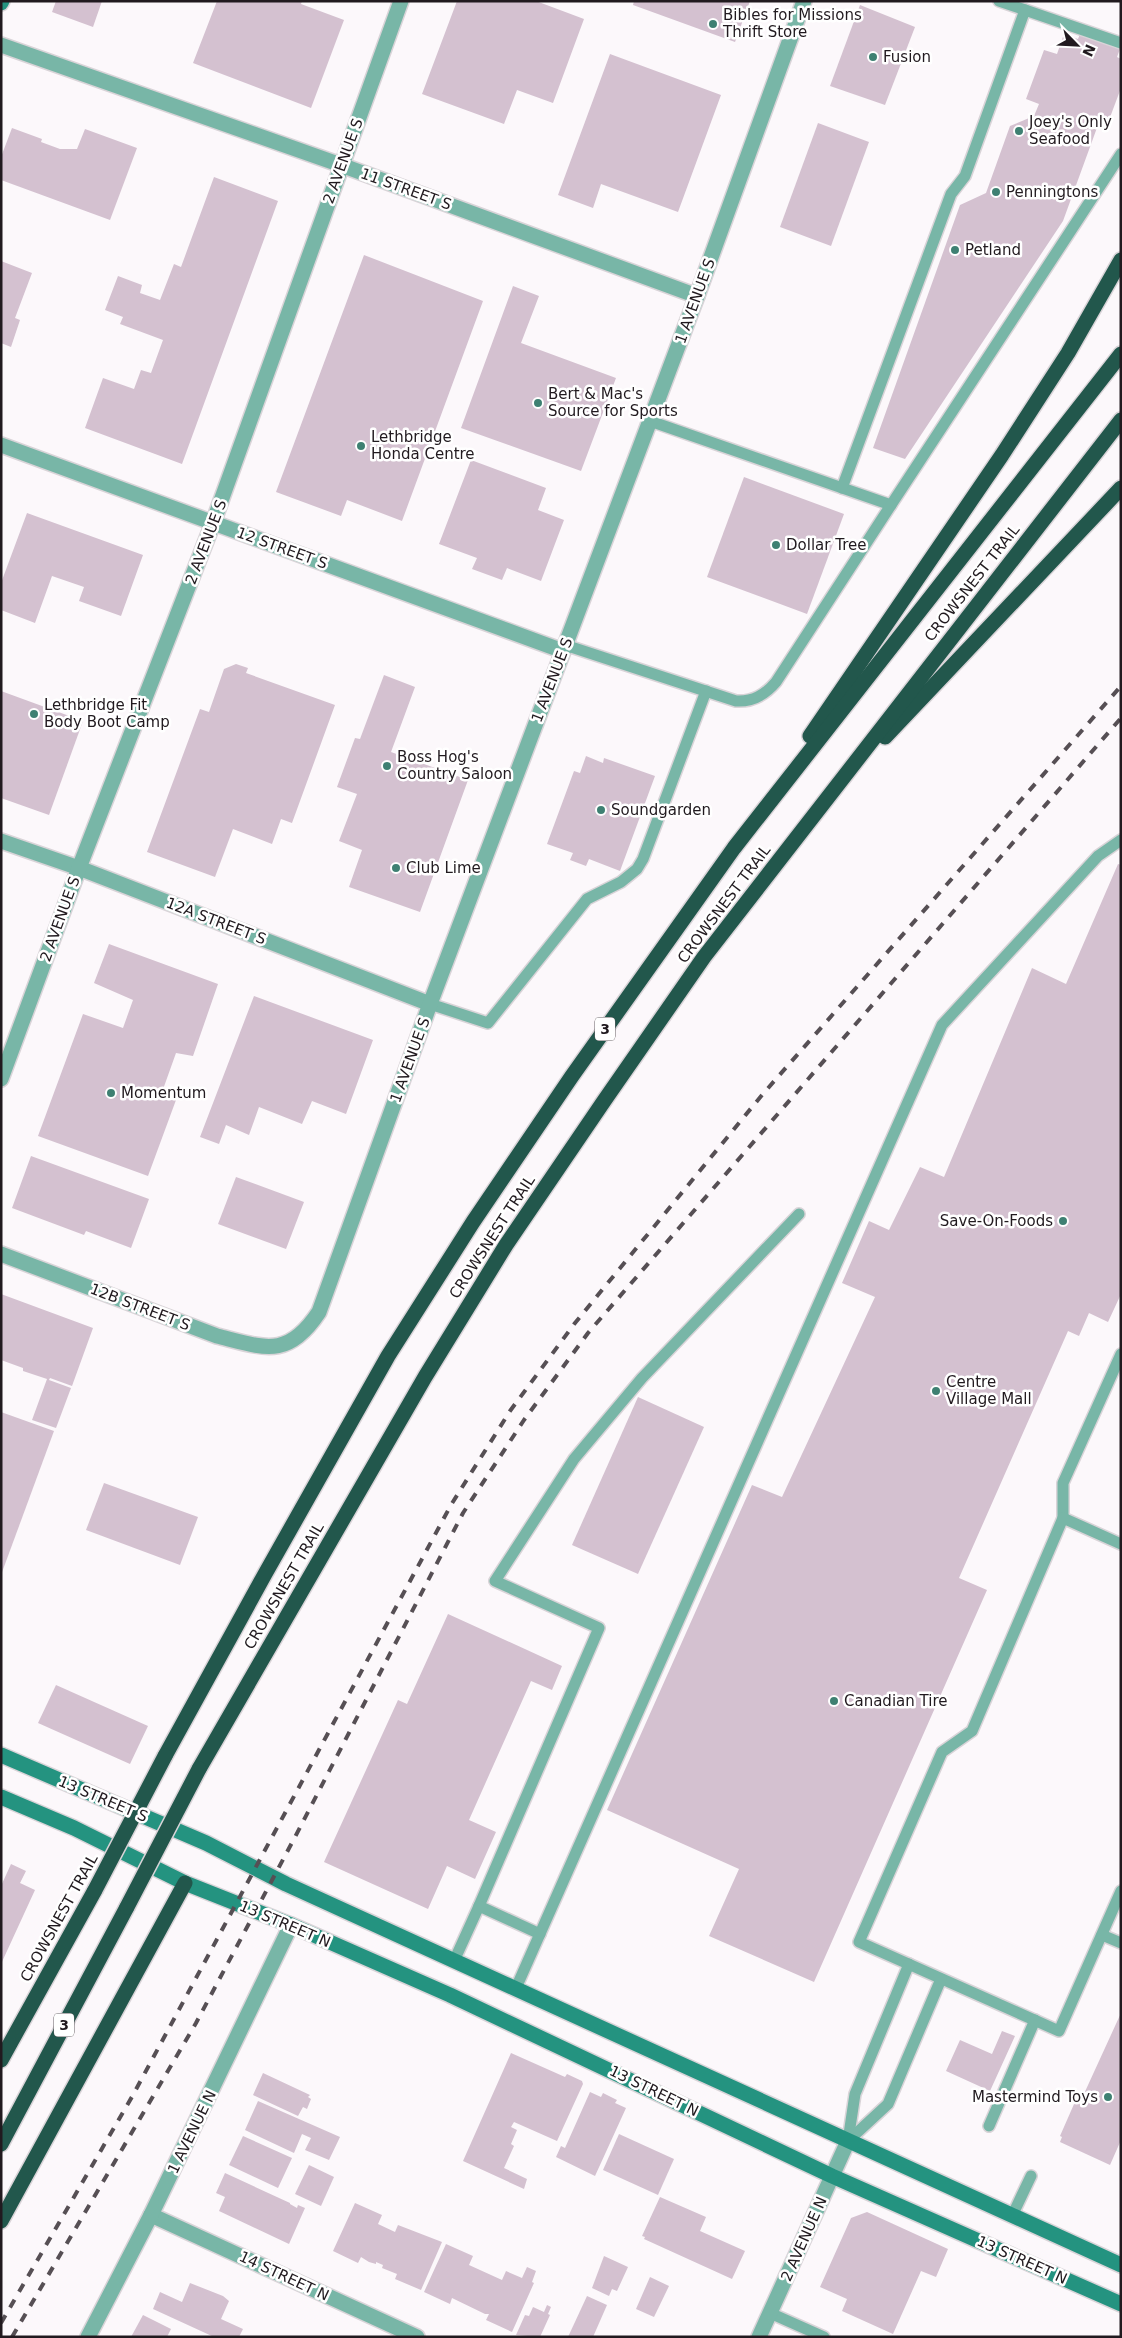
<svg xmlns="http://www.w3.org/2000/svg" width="1122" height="2338" viewBox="0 0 1122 2338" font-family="'DejaVu Sans',sans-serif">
<rect width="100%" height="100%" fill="#fcf8fb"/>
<g fill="#d4c1d0">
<polygon points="56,1 102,1 93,27 52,12"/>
<polygon points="217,1 302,1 301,4 344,20 311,108 193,63"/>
<polygon points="457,1 536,1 584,19 553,103 517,90 504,124 422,94"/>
<polygon points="634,1 750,1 735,42 633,5"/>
<polygon points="860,5 915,27 885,105 830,86"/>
<polygon points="1064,34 1078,39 1080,34 1120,49 1117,57 1121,59 1121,88 1106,128 1098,125 1063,221 905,459 873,448 960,205 986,193 1010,126 1034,116 1039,104 1026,99 1044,50 1057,54"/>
<polygon points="610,54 721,95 678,212 601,184 593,208 558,195"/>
<polygon points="818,123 869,142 831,246 780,227"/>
<polygon points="12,128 42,139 41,142 60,149 77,149 85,129 137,148 110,220 1,180 1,157"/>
<polygon points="214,177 278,201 182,464 85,428 103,378 134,389 141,370 151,373 163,340 120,324 123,317 105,310 118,276 142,285 140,293 160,300 174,264 181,267"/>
<polygon points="364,255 483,301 402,521 347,500 341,516 276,492"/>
<polygon points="1,261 32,273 15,318 20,320 11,347 1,343"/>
<polygon points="513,286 539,296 521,343 616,378 581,471 461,428"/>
<polygon points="471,460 546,488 538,510 564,520 541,581 507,568 502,580 472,569 477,558 439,544"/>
<polygon points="744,477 844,514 807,614 707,577"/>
<polygon points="27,513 143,555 121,616 79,601 84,587 52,576 35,623 1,610 1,583"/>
<polygon points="236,664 248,668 246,673 335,705 292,823 281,819 272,844 233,829 215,877 147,852 200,709 209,712 224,669"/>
<polygon points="384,675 415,687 391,752 468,780 420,912 349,887 362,850 339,841 357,794 337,787 355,738 360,739"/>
<polygon points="1,691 83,721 49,815 1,798"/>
<polygon points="586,756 603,763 604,758 655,776 620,871 589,859 586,866 570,860 573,853 547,844 574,771 580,773"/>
<polygon points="1118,864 1121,865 1121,1294 1108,1322 1089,1313 1079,1336 1068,1331 959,1578 987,1590 814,1982 709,1936 739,1869 607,1810 752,1485 782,1497 875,1297 842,1283 869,1221 889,1230 920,1167 944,1177 1032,968 1066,984"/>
<polygon points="109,944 218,984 193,1056 176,1053 161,1095 176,1100 148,1176 38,1136 83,1014 123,1028 133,1000 94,983"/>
<polygon points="254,996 373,1040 346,1114 312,1101 302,1124 259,1107 249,1135 226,1125 219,1144 200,1137"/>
<polygon points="31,1156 149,1199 131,1248 86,1231 84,1235 12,1208"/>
<polygon points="236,1177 304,1202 286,1249 218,1224"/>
<polygon points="1,1294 93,1328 72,1386 50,1378 49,1380 71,1388 56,1428 32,1420 47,1379 23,1371 23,1368 1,1360"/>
<polygon points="638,1397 704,1427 638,1574 572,1545"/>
<polygon points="1,1412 54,1431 1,1575"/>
<polygon points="104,1483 198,1517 180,1565 86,1530"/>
<polygon points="448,1614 562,1666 552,1690 531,1681 469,1820 496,1832 475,1879 447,1866 428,1909 324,1862 398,1700 407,1704"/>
<polygon points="56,1685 148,1726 130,1764 38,1723"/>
<polygon points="11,1864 26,1871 20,1883 35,1890 1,1964 1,1886"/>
<polygon points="1121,2013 1121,2140 1110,2165 1060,2142 1062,2137 1060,2136 1078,2095 1083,2096"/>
<polygon points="1002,2031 1015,2036 990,2091 946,2071 960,2040 992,2054"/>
<polygon points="511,2053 565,2077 567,2074 582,2081 583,2084 557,2141 514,2122 511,2127 517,2130 511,2144 514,2146 504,2168 527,2179 524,2189 463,2161"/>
<polygon points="263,2073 310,2095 308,2097 311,2099 307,2109 303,2107 298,2116 253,2095"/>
<polygon points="590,2092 601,2097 603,2093 617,2100 615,2103 626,2108 595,2176 556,2157 561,2146 565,2148"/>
<polygon points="258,2101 340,2137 329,2160 305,2150 311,2138 302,2134 294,2153 245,2130"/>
<polygon points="619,2134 674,2159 658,2195 603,2170"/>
<polygon points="243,2136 292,2158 278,2188 229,2165"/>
<polygon points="309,2165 334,2177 321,2206 295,2194"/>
<polygon points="225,2173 290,2203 290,2204 297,2208 298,2205 305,2208 289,2244 219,2211 225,2197 216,2193"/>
<polygon points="660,2197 706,2217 700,2231 745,2251 732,2279 644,2239 645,2237 642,2236"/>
<polygon points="355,2203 382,2215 378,2224 395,2232 398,2225 442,2242 421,2290 395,2279 397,2274 382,2268 383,2265 376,2262 376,2264 369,2262 361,2257 358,2263 333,2251"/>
<polygon points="867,2212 948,2249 936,2277 921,2271 893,2334 842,2311 847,2299 820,2287 851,2218"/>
<polygon points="446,2244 473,2256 469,2265 502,2280 506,2271 522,2278 527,2267 536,2271 532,2282 534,2283 512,2332 486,2320 489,2314 485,2314 452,2298 450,2304 424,2292"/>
<polygon points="604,2256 628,2267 617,2291 612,2289 609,2296 592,2288"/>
<polygon points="650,2277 669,2286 654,2317 636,2309"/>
<polygon points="190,2283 223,2296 229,2301 221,2319 243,2329 239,2337 214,2337 153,2309 160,2292 182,2302"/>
<polygon points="587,2296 607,2305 593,2337 568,2337"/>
<polygon points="547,2305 551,2307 548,2314 550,2315 540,2337 516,2335 525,2315 529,2316 533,2307 544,2312"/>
<polygon points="143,2315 171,2329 167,2337 131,2337"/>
</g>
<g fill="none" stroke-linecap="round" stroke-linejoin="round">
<g stroke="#d9d4d8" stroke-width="14">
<g id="lane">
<polyline points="999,1 1121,43"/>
<polyline points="650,421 891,505 1121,154"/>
<polyline points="842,488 951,194 965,176 1025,10"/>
<path d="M565,645L736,701C753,702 765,695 776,682L891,505"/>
<polyline points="430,1004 488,1023 587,899 621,882 637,869 643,859 706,691"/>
<polyline points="1063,1518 1063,1483 1121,1354"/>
<polyline points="1121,1544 1063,1518 972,1731 942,1752 859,1942 1059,2031 1121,1891"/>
<polyline points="479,1906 599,1628 495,1581 574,1459 642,1378 799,1214"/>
<polyline points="1102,1935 1121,1943"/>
<polyline points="454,1961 479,1906 540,1934"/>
<polyline points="516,1988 942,1025 1098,856 1121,840"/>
<polyline points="989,2126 1035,2020"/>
<polyline points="848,2141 888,2104 941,1979"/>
<polyline points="848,2141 855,2094 909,1964"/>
<polyline points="1013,2214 1031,2176"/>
<polyline points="770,2313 824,2337"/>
</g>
</g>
<g stroke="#d9d4d8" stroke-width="18">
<g id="street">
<polyline points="1,45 341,165 697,296"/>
<polyline points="1,445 563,651"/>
<polyline points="1,841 79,868 430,1004"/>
<polyline points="1,1079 79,868 213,523 401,1"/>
<path d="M1,1254L217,1336C265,1348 288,1359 319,1312L430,1004L697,296L804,1"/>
<polyline points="151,2215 417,2337"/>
<polyline points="88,2337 151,2215 291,1925"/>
<polyline points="759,2337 848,2141"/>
</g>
</g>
<g stroke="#d9d4d8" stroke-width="18">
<g id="secondary">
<polyline points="1,3 2,1"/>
<polyline points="1,1755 206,1843 286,1884 1121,2265"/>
<polyline points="1,1797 74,1828 185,1883 291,1925 450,1995 832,2176 1121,2304"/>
</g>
</g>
<g stroke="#d9d4d8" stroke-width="18">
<g id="highway">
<polyline points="810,736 1002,455 1068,353 1121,260"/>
<polyline points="885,737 1121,488"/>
<polyline points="165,1756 265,1574 388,1356 473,1222 572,1076 734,848 1121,354"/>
<polyline points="199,1769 425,1377 506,1245 604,1101 704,957 1121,420"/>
<polyline points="1,2060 95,1890"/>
<polyline points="1,2144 127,1907"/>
<polyline points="1,2221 185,1883"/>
</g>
</g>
<use href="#lane" stroke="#78b6a7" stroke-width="11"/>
<use href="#street" stroke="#78b6a7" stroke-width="15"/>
<use href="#secondary" stroke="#249380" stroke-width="15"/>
<use href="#highway" stroke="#22574c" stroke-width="15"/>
<g stroke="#564f54" stroke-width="4" stroke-dasharray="9 9" stroke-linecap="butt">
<polyline points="1,2323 133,2095 451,1505 510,1411 575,1323 762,1095 1121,686"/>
<polyline points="12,2337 196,2023 295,1837 463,1513 524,1420 588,1333 1121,718"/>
</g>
<g stroke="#d9d4d8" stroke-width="18" stroke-linecap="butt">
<g id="highway-bridge">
<polyline points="95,1890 165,1756"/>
<polyline points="127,1907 199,1769"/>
</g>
</g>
<use href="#highway-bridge" stroke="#22574c" stroke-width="15"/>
</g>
<g fill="#3e8072" stroke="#fff" stroke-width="2">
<circle cx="713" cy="24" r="5"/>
<circle cx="873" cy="57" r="5"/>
<circle cx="1019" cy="131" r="5"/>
<circle cx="996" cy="192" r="5"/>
<circle cx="955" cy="250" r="5"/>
<circle cx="538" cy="403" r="5"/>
<circle cx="361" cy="446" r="5"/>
<circle cx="776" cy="545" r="5"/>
<circle cx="34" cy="714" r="5"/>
<circle cx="387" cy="766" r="5"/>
<circle cx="601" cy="810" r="5"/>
<circle cx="396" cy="868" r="5"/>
<circle cx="111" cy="1093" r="5"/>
<circle cx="1063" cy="1221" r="5"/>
<circle cx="936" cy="1391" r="5"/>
<circle cx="834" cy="1701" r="5"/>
<circle cx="1108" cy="2097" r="5"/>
</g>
<g text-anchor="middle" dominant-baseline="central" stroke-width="5" stroke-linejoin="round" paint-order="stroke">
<g fill="#fff" stroke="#645f62" stroke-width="1">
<rect x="595" y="1017.5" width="20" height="23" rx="4"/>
<rect x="54" y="2013.5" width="20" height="23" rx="4"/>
</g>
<g font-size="14" font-weight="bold" fill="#211a1f">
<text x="605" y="1029">3</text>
<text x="64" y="2025">3</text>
</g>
<g font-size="15" fill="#211a1f" stroke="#fff" text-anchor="start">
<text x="723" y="15">Bibles for Missions<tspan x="723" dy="17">Thrift Store</tspan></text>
<text x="883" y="57">Fusion</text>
<text x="1029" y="122">Joey's Only<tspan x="1029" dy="17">Seafood</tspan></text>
<text x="1006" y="192">Penningtons</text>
<text x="965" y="250">Petland</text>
<text x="548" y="394">Bert &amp; Mac's<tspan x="548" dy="17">Source for Sports</tspan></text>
<text x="371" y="437">Lethbridge<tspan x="371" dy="17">Honda Centre</tspan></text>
<text x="786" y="545">Dollar Tree</text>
<text x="44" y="705">Lethbridge Fit<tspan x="44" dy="17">Body Boot Camp</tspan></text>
<text x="397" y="757">Boss Hog's<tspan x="397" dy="17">Country Saloon</tspan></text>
<text x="611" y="810">Soundgarden</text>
<text x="406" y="868">Club Lime</text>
<text x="121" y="1093">Momentum</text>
<text x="1053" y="1221" text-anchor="end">Save-On-Foods</text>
<text x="946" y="1382">Centre<tspan x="946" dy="17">Village Mall</tspan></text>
<text x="844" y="1701">Canadian Tire</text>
<text x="1098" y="2097" text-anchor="end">Mastermind Toys</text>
</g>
<g font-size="15" fill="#211a1f" stroke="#fff">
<text transform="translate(343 161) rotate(-70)">2 AVENUE S</text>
<text transform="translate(406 189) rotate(20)">11 STREET S</text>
<text transform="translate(695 301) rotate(-70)">1 AVENUE S</text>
<text transform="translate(206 542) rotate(-69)">2 AVENUE S</text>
<text transform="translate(282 548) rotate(20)">12 STREET S</text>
<text transform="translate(972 583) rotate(-52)">CROWSNEST TRAIL</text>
<text transform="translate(552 680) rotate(-69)">1 AVENUE S</text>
<text transform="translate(724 904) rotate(-53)">CROWSNEST TRAIL</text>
<text transform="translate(60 919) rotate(-70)">2 AVENUE S</text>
<text transform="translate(216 921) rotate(21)">12A STREET S</text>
<text transform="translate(410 1060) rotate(-70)">1 AVENUE S</text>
<text transform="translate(492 1237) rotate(-57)">CROWSNEST TRAIL</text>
<text transform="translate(140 1307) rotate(21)">12B STREET S</text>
<text transform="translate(284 1586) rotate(-60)">CROWSNEST TRAIL</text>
<text transform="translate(103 1799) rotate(23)">13 STREET S</text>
<text transform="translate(59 1918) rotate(-61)">CROWSNEST TRAIL</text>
<text transform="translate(285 1924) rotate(23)">13 STREET N</text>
<text transform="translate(654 2091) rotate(26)">13 STREET N</text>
<text transform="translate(192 2132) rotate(-64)">1 AVENUE N</text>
<text transform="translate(804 2239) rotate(-66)">2 AVENUE N</text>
<text transform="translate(1022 2260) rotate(24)">13 STREET N</text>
<text transform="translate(284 2276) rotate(25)">14 STREET N</text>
</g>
</g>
<rect width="1122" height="2338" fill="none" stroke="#211a1f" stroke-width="5"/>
<g transform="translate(1077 45) rotate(114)" stroke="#ffffff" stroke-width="4" paint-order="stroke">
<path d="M0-4L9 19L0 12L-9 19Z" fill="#211a1f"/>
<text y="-8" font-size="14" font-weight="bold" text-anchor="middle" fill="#211a1f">N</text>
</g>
</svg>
